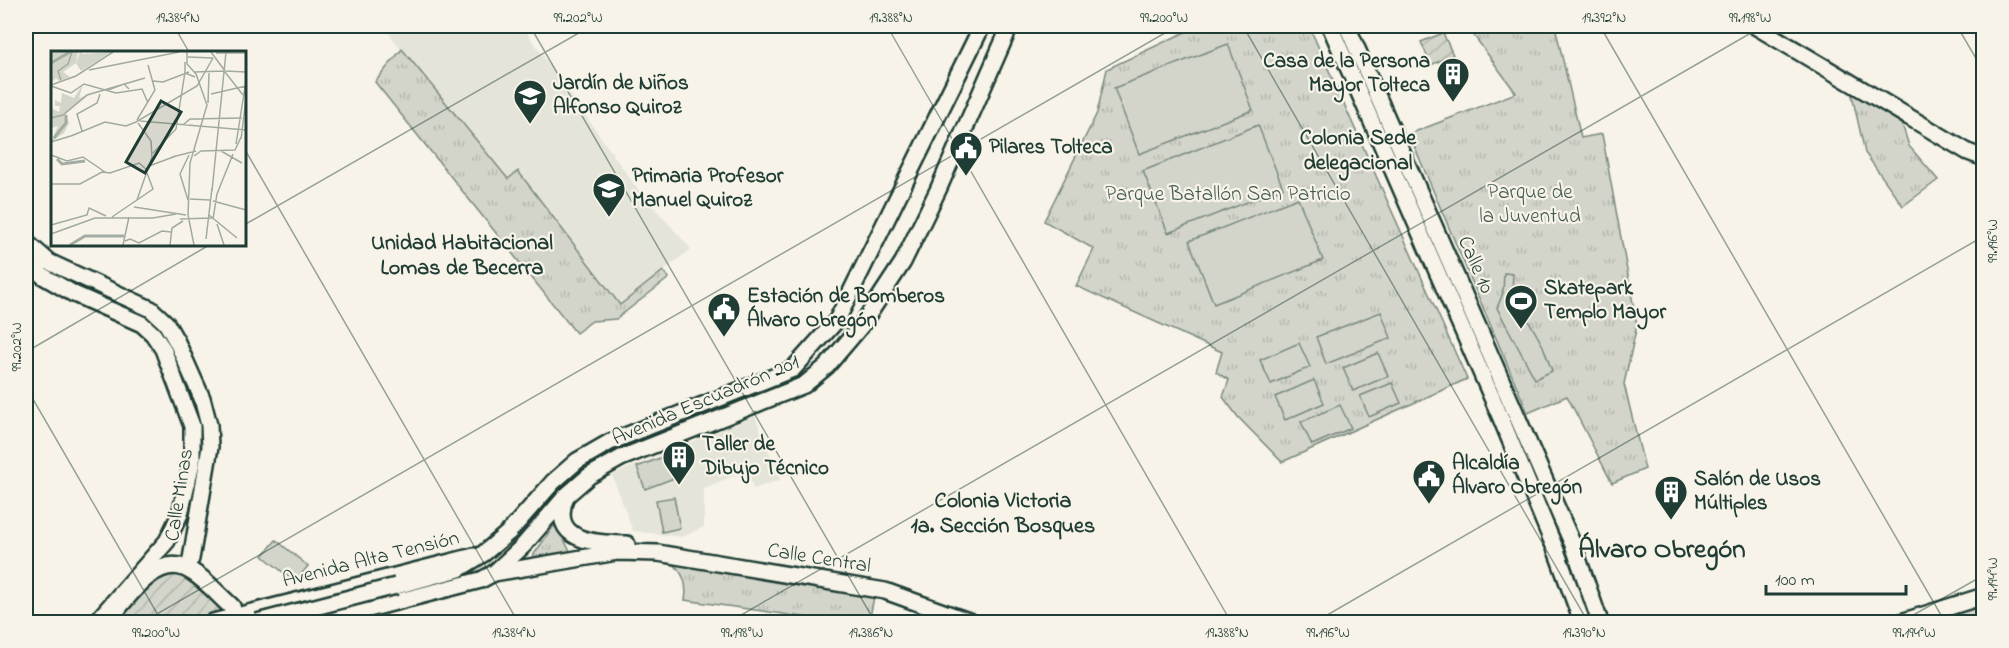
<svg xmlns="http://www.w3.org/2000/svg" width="2009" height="648" viewBox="0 0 2009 648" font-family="'Indie Flower',sans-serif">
<defs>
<pattern id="grass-tufts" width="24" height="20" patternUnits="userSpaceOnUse" patternTransform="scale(1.5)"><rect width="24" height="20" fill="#d3d5ca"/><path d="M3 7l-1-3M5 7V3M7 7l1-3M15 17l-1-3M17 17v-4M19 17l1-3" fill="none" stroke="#b5b8ae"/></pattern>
<pattern id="garden-furrows" width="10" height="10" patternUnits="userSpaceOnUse" patternTransform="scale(1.5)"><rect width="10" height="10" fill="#d3d5ca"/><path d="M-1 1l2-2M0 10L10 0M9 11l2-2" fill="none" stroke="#b5b8ae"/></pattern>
</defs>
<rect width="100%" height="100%" fill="#f7f3e8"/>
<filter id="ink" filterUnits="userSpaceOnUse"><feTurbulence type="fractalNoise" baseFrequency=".0167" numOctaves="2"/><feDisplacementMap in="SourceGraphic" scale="12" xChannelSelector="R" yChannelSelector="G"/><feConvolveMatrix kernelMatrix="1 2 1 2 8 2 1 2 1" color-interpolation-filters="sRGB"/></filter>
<g filter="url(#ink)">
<g fill="#e5e4d9">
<polygon points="383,26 522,26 636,187 691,249 621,305 518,172 508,179"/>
<polygon points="755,416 780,480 753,489 748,470 704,488 704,527 682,537 633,531 612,475"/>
</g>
<g fill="url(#grass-tufts)" stroke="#79897f" stroke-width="1.5">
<polygon points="1198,26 1309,26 1467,379 1282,462 1238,417 1223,397 1229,380 1216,372 1222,352 1076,286 1094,249 1044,221 1097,113 1107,69"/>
<polygon points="1467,26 1555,26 1581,138 1602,134 1637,325 1624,384 1645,469 1612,483 1567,396 1528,413 1409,134 1516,93"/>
<polygon points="402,49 508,179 518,171 620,305 663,271 669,278 616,319 592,321 576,333 375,82"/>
<polygon points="1851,91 1902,124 1909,146 1938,180 1903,206 1865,153"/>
<polygon points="553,527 557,527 571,553 530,560"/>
<path d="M670,561L874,597L869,622H839L685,600C688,583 683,572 670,561Z"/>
<polygon points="1983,598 1983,622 1905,622"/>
</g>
<g fill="url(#garden-furrows)" stroke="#79897f" stroke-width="1.5">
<polygon points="1443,33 1453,55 1431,65 1421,42"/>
<polygon points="180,573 226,611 181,622 115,622 160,575"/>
</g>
<g fill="#d3d5ca" stroke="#79897f" stroke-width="1.5">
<polygon points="1228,44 1253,110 1139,154 1114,88"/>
<polygon points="1258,125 1283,188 1168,233 1143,171"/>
<polygon points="1298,198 1323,260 1214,304 1189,241"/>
<polygon points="1504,273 1513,274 1512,291 1543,346 1552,371 1535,379 1497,308 1503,293"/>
<polygon points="1381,312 1391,338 1326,364 1316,337"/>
<polygon points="1299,343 1310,367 1271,384 1260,360"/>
<polygon points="1378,353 1388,376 1353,391 1343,368"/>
<polygon points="1314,380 1324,403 1285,420 1275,397"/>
<polygon points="1392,383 1401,403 1369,417 1360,396"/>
<polygon points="1340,405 1351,428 1312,445 1301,422"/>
<polygon points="673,453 682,475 645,489 637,467"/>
<polygon points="674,497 680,528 662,532 656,500"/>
<polygon points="276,540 308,566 295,582 263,556"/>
</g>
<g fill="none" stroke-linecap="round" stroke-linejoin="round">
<g stroke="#1f3d34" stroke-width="20">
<g id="secondary">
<polyline points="1330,26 1500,416 1557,553 1582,622"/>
<polyline points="1347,26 1574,547 1600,622"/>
<polyline points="1755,26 1968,152 1984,158"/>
<polyline points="26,242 49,262 151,309 166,323 177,342 202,398 209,425 210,447 191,559"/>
<polyline points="26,261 43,276 74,294 142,324 153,334 163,349 192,426 192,462 180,514 167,541 96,622"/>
<path d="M566,496C548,543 597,543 627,544"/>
<polyline points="494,573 617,552 658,553 885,591 971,622"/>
<polyline points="396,586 459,569 483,554 509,532 553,482 577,461 610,442 793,369 837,320 982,26"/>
<polyline points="213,622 474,556"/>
<polyline points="318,622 481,580 494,573 523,546 566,496 589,476 621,458 804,385 827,366 861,326 903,262 938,190 1010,26"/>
<polyline points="1901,622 1984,596"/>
</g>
</g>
<g stroke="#1f3d34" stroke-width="21">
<path id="primary" d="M106,622C125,602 153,555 185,568C203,576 218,595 232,607"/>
</g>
<use href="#secondary" stroke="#f7f3e8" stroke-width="15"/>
<use href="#primary" stroke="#f7f3e8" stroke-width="16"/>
<g stroke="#1f3d34" stroke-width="20" stroke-linecap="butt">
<polyline id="secondary-bridge" points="257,622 396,586"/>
</g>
<use href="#secondary-bridge" stroke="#f7f3e8" stroke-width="15"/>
</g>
</g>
<path fill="none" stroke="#1f3d34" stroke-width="1.5" stroke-opacity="0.45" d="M174,26L189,52M530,26L875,622M887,26L1231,622M1243,26L1588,622M1600,26L1945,622M1957,26L1984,72M244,148L518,622M244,225L591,26M26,352L211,244M26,387L162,622M143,622L1177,26M729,622L1763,26M1315,622L1984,236M1901,622L1984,575"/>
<defs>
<g id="building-pin" transform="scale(1.725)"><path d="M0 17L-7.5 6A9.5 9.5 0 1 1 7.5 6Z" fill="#1f3d34" stroke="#f7f3e8"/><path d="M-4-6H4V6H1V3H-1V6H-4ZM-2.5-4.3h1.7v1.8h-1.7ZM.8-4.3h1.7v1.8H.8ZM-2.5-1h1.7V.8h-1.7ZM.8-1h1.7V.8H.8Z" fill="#fff"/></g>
<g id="school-pin" transform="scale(1.725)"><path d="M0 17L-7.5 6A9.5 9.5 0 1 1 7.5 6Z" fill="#1f3d34" stroke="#f7f3e8"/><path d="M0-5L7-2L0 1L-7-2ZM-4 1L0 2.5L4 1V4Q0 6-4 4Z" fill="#fff"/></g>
<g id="civic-pin" transform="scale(1.725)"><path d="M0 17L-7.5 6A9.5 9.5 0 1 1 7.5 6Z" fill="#1f3d34" stroke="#f7f3e8"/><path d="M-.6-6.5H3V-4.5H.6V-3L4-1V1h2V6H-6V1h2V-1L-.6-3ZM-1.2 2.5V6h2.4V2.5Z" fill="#fff"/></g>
<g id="stadium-pin" transform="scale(1.725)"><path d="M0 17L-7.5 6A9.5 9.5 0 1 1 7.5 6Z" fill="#1f3d34" stroke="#f7f3e8"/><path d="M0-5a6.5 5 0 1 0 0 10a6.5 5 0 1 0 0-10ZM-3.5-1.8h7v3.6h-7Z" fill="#fff"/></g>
</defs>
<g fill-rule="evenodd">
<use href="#building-pin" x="1453" y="74"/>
<use href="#school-pin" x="530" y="96"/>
<use href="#civic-pin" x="966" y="148"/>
<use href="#school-pin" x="609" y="189"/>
<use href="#stadium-pin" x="1521" y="301"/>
<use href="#civic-pin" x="724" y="309"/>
<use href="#building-pin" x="679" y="457"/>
<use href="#civic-pin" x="1429" y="476"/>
<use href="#building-pin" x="1671" y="492"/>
</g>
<g text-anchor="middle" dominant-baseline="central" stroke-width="4.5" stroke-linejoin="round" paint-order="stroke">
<g font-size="21" font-weight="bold" fill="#1f3d34" stroke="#f7f3e8" text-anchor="start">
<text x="1430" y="62" text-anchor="end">Casa de la Persona<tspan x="1430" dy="24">Mayor Tolteca</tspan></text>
<text x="553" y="84">Jardín de Niños<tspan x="553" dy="24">Alfonso Quiroz</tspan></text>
<text x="989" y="148">Pilares Tolteca</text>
<text x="632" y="177">Primaria Profesor<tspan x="632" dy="24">Manuel Quiroz</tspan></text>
<text x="1544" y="289">Skatepark<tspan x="1544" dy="24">Templo Mayor</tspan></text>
<text x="747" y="297">Estación de Bomberos<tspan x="747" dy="24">Álvaro Obregón</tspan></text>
<text x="702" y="445">Taller de<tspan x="702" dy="24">Dibujo Técnico</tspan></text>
<text x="1452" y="464">Alcaldía<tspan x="1452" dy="24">Álvaro Obregón</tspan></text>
<text x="1694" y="480">Salón de Usos<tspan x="1694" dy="24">Múltiples</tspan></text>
</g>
<g font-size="21" fill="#435b52" stroke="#f7f3e8">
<text x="1530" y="193">Parque de<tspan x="1530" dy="24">la Juventud</tspan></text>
<text x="1228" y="195">Parque Batallón San Patricio</text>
</g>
<g font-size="21" fill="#1f3d34" stroke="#f7f3e8">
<text transform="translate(1475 265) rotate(66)">Calle 10</text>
<text transform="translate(706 401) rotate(-23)">Avenida Escuadrón 201</text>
<text transform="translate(180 495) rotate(-81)">Calle Minas</text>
<text transform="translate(819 559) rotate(9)">Calle Central</text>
<text transform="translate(371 560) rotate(-14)">Avenida Alta Tensión</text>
</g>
<g font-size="22" font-weight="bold" fill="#1f3d34" stroke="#f7f3e8">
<text x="1358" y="139">Colonia Sede<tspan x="1358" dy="25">delegacional</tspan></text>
<text x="462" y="244">Unidad Habitacional<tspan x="462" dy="25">Lomas de Becerra</tspan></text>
<text x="1003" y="502">Colonia Victoria<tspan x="1003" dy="25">1a. Sección Bosques</tspan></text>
</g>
<g font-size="27" font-weight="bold" fill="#1f3d34" stroke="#f7f3e8">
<text x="1662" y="550">Álvaro Obregón</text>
</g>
</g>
<g transform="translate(51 51)">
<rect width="195" height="195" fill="#f7f3e8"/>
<path d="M0,1H35H27L25,12L12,21L19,26L8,30L5,27L0,32ZM32,33L28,47L38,44L15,62L18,72L13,82L0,91L7,75L0,77V57L8,61L9,55H4V49L10,52L11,42L23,47Z" fill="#d3d5ca"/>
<path d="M29,1L32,3L60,1L30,20L25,12Z" fill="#d3d5ca"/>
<path fill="none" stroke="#a4ada3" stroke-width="3" d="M0,12L19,1M3,87L15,72V64M6,108L11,113L34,110M19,194L34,185H73"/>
<path fill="none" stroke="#a1aaa0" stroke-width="1.5" d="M136,1V13L145,23L156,54L139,112L137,164L143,194M160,1L174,20M165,2H195M137,6L162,7M134,11V22L144,26M38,19L128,1M174,20L195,21M144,21L173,20M174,21L192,44M10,29L7,20L17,13L21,1M102,30L112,31L138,21M0,34L25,25L62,1M0,35L20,42L33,33L65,42L91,38L97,52M57,39L73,33L78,38M160,43L195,35M157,52L158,22M0,67L12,64L36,44L94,27M86,69L104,39L97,14M89,70L195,79M132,74L139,68L191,67M31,80L26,63L46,52L49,43M20,85L54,71L75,75L85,71L146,35L162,7M190,88L195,48M0,91L23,84M185,93L195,30M170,100L191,112M102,102L125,78L134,21M0,104L16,110L32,106L54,121M143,105L150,100L184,99L191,84M121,106L145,100M98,115L125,105M0,133H29L51,121L59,122L88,112L96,119M161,140L175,1M139,148L159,149M86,149L101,106L100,90L87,72M137,149L129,123L138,104M162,150L195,159M83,156L135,164M158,164L186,187M61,166L102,138L96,122M129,168L161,167M162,168L166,143L182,103M166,173L173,194M0,174L36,164L38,157L55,165M0,183L44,167H102L125,163M155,188L161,137M74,190L79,188L88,192L111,180L120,181M72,194L78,166M119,194L121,177L132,170"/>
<path fill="#1f3d34" fill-opacity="0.15" stroke="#1f3d34" stroke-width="3" d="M110,50L130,61L94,122L75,111Z"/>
<rect width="195" height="195" fill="none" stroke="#1f3d34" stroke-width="3"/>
</g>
<rect width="2009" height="648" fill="none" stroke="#f7f3e8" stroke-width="66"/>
<path d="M1766 585v9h140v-9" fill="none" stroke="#1f3d34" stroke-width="3"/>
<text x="1775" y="585" font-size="18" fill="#1f3d34" stroke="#f7f3e8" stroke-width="4.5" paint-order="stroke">100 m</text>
<rect x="33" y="33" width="1943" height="582" fill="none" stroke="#1f3d34" stroke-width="2"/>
<g font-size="15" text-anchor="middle" fill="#1f3d34">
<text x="178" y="22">19.384°N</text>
<text x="578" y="22">99.202°W</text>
<text x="891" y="22">19.388°N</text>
<text x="1164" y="22">99.200°W</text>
<text x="1604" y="22">19.392°N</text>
<text x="1750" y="22">99.198°W</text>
<text transform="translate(1992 241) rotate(-90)" y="5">99.196°W</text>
<text transform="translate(16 347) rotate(-90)" y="5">99.202°W</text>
<text transform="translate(1992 579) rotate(-90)" y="5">99.194°W</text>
<text x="156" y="637">99.200°W</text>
<text x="514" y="637">19.384°N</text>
<text x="742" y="637">99.198°W</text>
<text x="871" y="637">19.386°N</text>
<text x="1227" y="637">19.388°N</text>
<text x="1328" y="637">99.196°W</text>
<text x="1584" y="637">19.390°N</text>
<text x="1914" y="637">99.194°W</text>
</g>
</svg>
